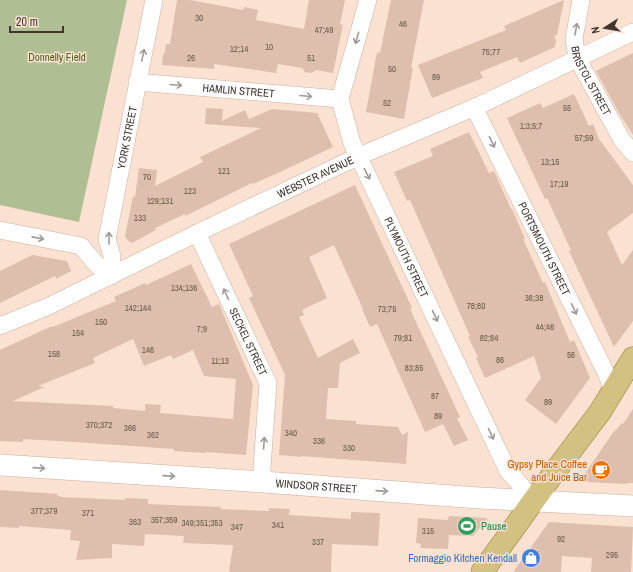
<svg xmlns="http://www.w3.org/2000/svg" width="633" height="572" viewBox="0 0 633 572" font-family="'Archivo Narrow',sans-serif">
<rect width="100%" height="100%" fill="#fbe1d1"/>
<polygon fill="#afbe93" points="0,0 127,0 79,222 0,205"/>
<g fill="#debfad" fill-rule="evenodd">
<polygon points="177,0 190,0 243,10 244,7 258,10 256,20 304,29 309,0 345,0 340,24 343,25 333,73 316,70 311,73 305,72 302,68 278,64 276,73 214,64 214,69 162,65 163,55 165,52 166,44 170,44"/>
<polygon points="391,0 424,0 411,68 413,67 404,119 366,112 377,52 380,53"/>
<polygon points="564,0 557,35 554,36 556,41 555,47 520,63 517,57 480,72 483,78 432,98 418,65 506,30 504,26"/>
<polygon points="633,53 633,135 619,113 596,71"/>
<polygon points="574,94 589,126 593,124 599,139 633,185 633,213 607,232 622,265 633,250 633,321 614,347 569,251 571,250 547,198 545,199 507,118 540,103 543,108"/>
<polygon points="206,108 223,109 222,121 245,110 249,119 272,109 317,113 333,147 280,172 253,184 252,183 185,216 185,214 155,228 156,230 132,243 127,240 125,236 133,196 135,197 139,168 157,170 155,186 203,162 200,157 261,128 205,124"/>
<polygon points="469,132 489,173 494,171 495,173 511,209 512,209 525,239 523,239 543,283 545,282 570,342 574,340 590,378 556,424 525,400 541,378 534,356 485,378 476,358 478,357 468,337 470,336 410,200 407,201 394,172 433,156 430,149"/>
<polygon points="355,185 412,308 410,309 460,417 457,418 468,440 454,446 443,424 425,432 377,324 370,327 362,309 363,309 334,245 309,257 327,298 302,310 304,315 299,317 318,358 353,339 360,353 340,363 338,388 328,388 326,419 356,421 356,424 398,427 402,435 408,432 406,464 301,456 301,457 279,455 285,375 249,298 253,296 229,244"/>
<polygon points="32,255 67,261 71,271 56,279 55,276 0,303 0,271"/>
<path d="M191,264L212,307L219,304L253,385L246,455L206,452L205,453L174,451V449L75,442L23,439V442L0,441V350L52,326L53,327L94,310L116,301L114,297L145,283L146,285ZM133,339L144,366L171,355L173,359L193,350L204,376L236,379L233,419L160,413L161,405L145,404V411L113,408V406L13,401L44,387L38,386L95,363L93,358Z"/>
<polygon points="633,409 633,483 627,483 626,484 588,482 584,475 612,434 622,423 623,424"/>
<polygon points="0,490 58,494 57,496 61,496 61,497 125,500 126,498 148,499 148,504 221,507 221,509 269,511 269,508 290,509 289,515 351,519 351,512 380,513 378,546 332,544 331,572 229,572 233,545 183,543 184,536 145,534 144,546 112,544 112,558 76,560 80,541 70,540 71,530 19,526 19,528 0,527"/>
<polygon points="449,516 488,518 473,536 449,535 448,549 420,548 421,544 416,543 418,518 448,520"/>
<polygon points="549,522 633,527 631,572 591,572 592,558 562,556 561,572 513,572"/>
</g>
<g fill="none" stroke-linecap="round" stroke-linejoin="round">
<g stroke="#cdae9c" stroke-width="18">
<g id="minor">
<path id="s1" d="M368,0L340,99L352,143L508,471L534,500"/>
<path id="s2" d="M581,0L574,39L577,58L622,140L633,153"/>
<path id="s3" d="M137,82L340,99"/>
<path id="s4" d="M474,107L606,373L613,390"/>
<polyline points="0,230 81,246 96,264 111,276"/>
<path id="s5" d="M197,233L268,383L262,468L263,482"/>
<path id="s6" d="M111,276L112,256L107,239L154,0"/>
<path id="s7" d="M0,326L49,306L197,233L357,157L480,105L633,32"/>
</g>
</g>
<g stroke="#cdae9c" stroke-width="22">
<g id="tertiary">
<path id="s8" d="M0,465L263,482L479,498L633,506"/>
</g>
</g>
<g stroke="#8d752d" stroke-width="23">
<polyline id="primary" points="482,572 550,478 600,412 633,358"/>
</g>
<use href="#minor" stroke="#fff" stroke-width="17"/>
<use href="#tertiary" stroke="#fff" stroke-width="21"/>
<use href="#primary" stroke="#d3c181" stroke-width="22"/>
</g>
<defs><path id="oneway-shaft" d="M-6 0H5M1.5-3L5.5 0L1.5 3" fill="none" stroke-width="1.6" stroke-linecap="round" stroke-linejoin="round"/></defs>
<g stroke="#a09a96">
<use href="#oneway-shaft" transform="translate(576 29) rotate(-80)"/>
<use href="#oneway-shaft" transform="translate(357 38) rotate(106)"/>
<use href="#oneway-shaft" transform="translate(143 55) rotate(-78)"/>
<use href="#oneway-shaft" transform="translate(176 85) rotate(5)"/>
<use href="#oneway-shaft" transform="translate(306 96) rotate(5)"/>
<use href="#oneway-shaft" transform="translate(492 142) rotate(64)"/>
<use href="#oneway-shaft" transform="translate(367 174) rotate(63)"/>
<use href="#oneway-shaft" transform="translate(38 238) rotate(11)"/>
<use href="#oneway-shaft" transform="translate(109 238) rotate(-91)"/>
<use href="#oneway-shaft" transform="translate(226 294) rotate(-115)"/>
<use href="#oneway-shaft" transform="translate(574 309) rotate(64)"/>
<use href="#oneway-shaft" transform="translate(435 316) rotate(65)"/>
<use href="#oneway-shaft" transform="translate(491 434) rotate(65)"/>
<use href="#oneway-shaft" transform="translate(264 443) rotate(-86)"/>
<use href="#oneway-shaft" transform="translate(39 468) rotate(4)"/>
<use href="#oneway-shaft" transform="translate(169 476) rotate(4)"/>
<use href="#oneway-shaft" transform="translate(382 491) rotate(4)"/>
</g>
<defs>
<g id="cafe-disc" transform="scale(1)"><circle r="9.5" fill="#e8710a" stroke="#fbe1d1"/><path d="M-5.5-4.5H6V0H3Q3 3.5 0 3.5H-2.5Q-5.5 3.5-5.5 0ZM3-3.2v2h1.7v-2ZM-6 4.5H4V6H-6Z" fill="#fff"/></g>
<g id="stadium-disc" transform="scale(1)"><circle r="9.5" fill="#2e9e5b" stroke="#fbe1d1"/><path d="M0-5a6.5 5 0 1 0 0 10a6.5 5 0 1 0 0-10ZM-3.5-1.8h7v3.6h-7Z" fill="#fff"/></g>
<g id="shop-disc" transform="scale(1)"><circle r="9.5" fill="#3f7fe0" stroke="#fbe1d1"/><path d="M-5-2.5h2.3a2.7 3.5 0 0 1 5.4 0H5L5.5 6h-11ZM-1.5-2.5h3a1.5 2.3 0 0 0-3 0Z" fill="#fff"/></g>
</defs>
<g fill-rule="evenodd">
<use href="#cafe-disc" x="601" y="470"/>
<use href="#stadium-disc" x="467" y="526"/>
<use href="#shop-disc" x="531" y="558"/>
</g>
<g text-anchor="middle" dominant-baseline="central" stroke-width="3" stroke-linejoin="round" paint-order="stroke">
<g font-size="9" fill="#68584d">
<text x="199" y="18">30</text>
<text x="403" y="24">46</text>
<text x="324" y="30">47;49</text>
<text x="269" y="47">10</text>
<text x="239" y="49">12;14</text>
<text x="491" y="52">75;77</text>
<text x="191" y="58">26</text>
<text x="311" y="58">51</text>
<text x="392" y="69">50</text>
<text x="436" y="77">89</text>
<text x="387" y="103">52</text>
<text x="567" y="108">55</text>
<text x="531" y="126">1;3;5;7</text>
<text x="584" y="138">57;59</text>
<text x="550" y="162">13;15</text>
<text x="224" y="171">121</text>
<text x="147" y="177">70</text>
<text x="559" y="184">17;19</text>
<text x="190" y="191">123</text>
<text x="160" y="201">129;131</text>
<text x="140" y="218">133</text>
<text x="184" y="288">134;136</text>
<text x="534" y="298">36;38</text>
<text x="476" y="306">78;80</text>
<text x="138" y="308">142;144</text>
<text x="387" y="309">73;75</text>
<text x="101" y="322">150</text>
<text x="545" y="327">44;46</text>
<text x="202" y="329">7;9</text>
<text x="78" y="333">154</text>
<text x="403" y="338">79;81</text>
<text x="489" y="338">82;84</text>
<text x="148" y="350">146</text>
<text x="54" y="354">158</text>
<text x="571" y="355">56</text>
<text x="500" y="360">86</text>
<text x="220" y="361">11;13</text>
<text x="414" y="368">83;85</text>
<text x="435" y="396">87</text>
<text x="548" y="402">89</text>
<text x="438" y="416">89</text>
<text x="99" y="425">370;372</text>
<text x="130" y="428">366</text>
<text x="291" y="433">340</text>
<text x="153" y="435">362</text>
<text x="319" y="441">336</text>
<text x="349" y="448">330</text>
<text x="44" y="511">377;379</text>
<text x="88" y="513">371</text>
<text x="164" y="520">357;359</text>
<text x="135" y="522">363</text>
<text x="202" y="523">349;351;353</text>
<text x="278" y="525">341</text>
<text x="237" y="527">347</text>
<text x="428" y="531">315</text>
<text x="561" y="539">92</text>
<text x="318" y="542">337</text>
<text x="612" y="555">295</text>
</g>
<g font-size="11" fill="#495c15" stroke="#fbe1d1">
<text x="57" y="57">Donnelly Field</text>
</g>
<g font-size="11" fill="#41352d" stroke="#fbe1d1">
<text stroke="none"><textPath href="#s2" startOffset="85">BRISTOL STREET</textPath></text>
<text stroke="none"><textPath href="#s3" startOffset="102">HAMLIN STREET</textPath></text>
<text stroke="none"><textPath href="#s6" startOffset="141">YORK STREET</textPath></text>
<text stroke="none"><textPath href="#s7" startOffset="349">WEBSTER AVENUE</textPath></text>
<text stroke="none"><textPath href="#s4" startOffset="158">PORTSMOUTH STREET</textPath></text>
<text stroke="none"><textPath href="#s1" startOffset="275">PLYMOUTH STREET</textPath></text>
<text stroke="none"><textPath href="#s5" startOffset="120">SECKEL STREET</textPath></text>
<text stroke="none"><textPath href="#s8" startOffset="317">WINDSOR STREET</textPath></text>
</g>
<g font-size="11" fill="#c56008" stroke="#fbe1d1" text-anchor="end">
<text x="587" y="464">Gypsy Place Coffee<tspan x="587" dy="13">and Juice Bar</tspan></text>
</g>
<g font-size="11" fill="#27864d" stroke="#fbe1d1" text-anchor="start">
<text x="481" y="526">Pause</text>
</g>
<g font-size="11" fill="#366cbe" stroke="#fbe1d1" text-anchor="end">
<text x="517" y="558">Formaggio Kitchen Kendall</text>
</g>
</g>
<g transform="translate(605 28) rotate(258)" stroke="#fbe1d1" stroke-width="3" paint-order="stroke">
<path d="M0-3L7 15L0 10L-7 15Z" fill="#41352d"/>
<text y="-6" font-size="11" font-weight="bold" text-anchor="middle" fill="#41352d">N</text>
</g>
<path d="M10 26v6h53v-6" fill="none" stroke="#41352d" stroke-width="2"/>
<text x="16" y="26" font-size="12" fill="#41352d" stroke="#fbe1d1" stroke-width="3" paint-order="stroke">20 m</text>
</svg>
